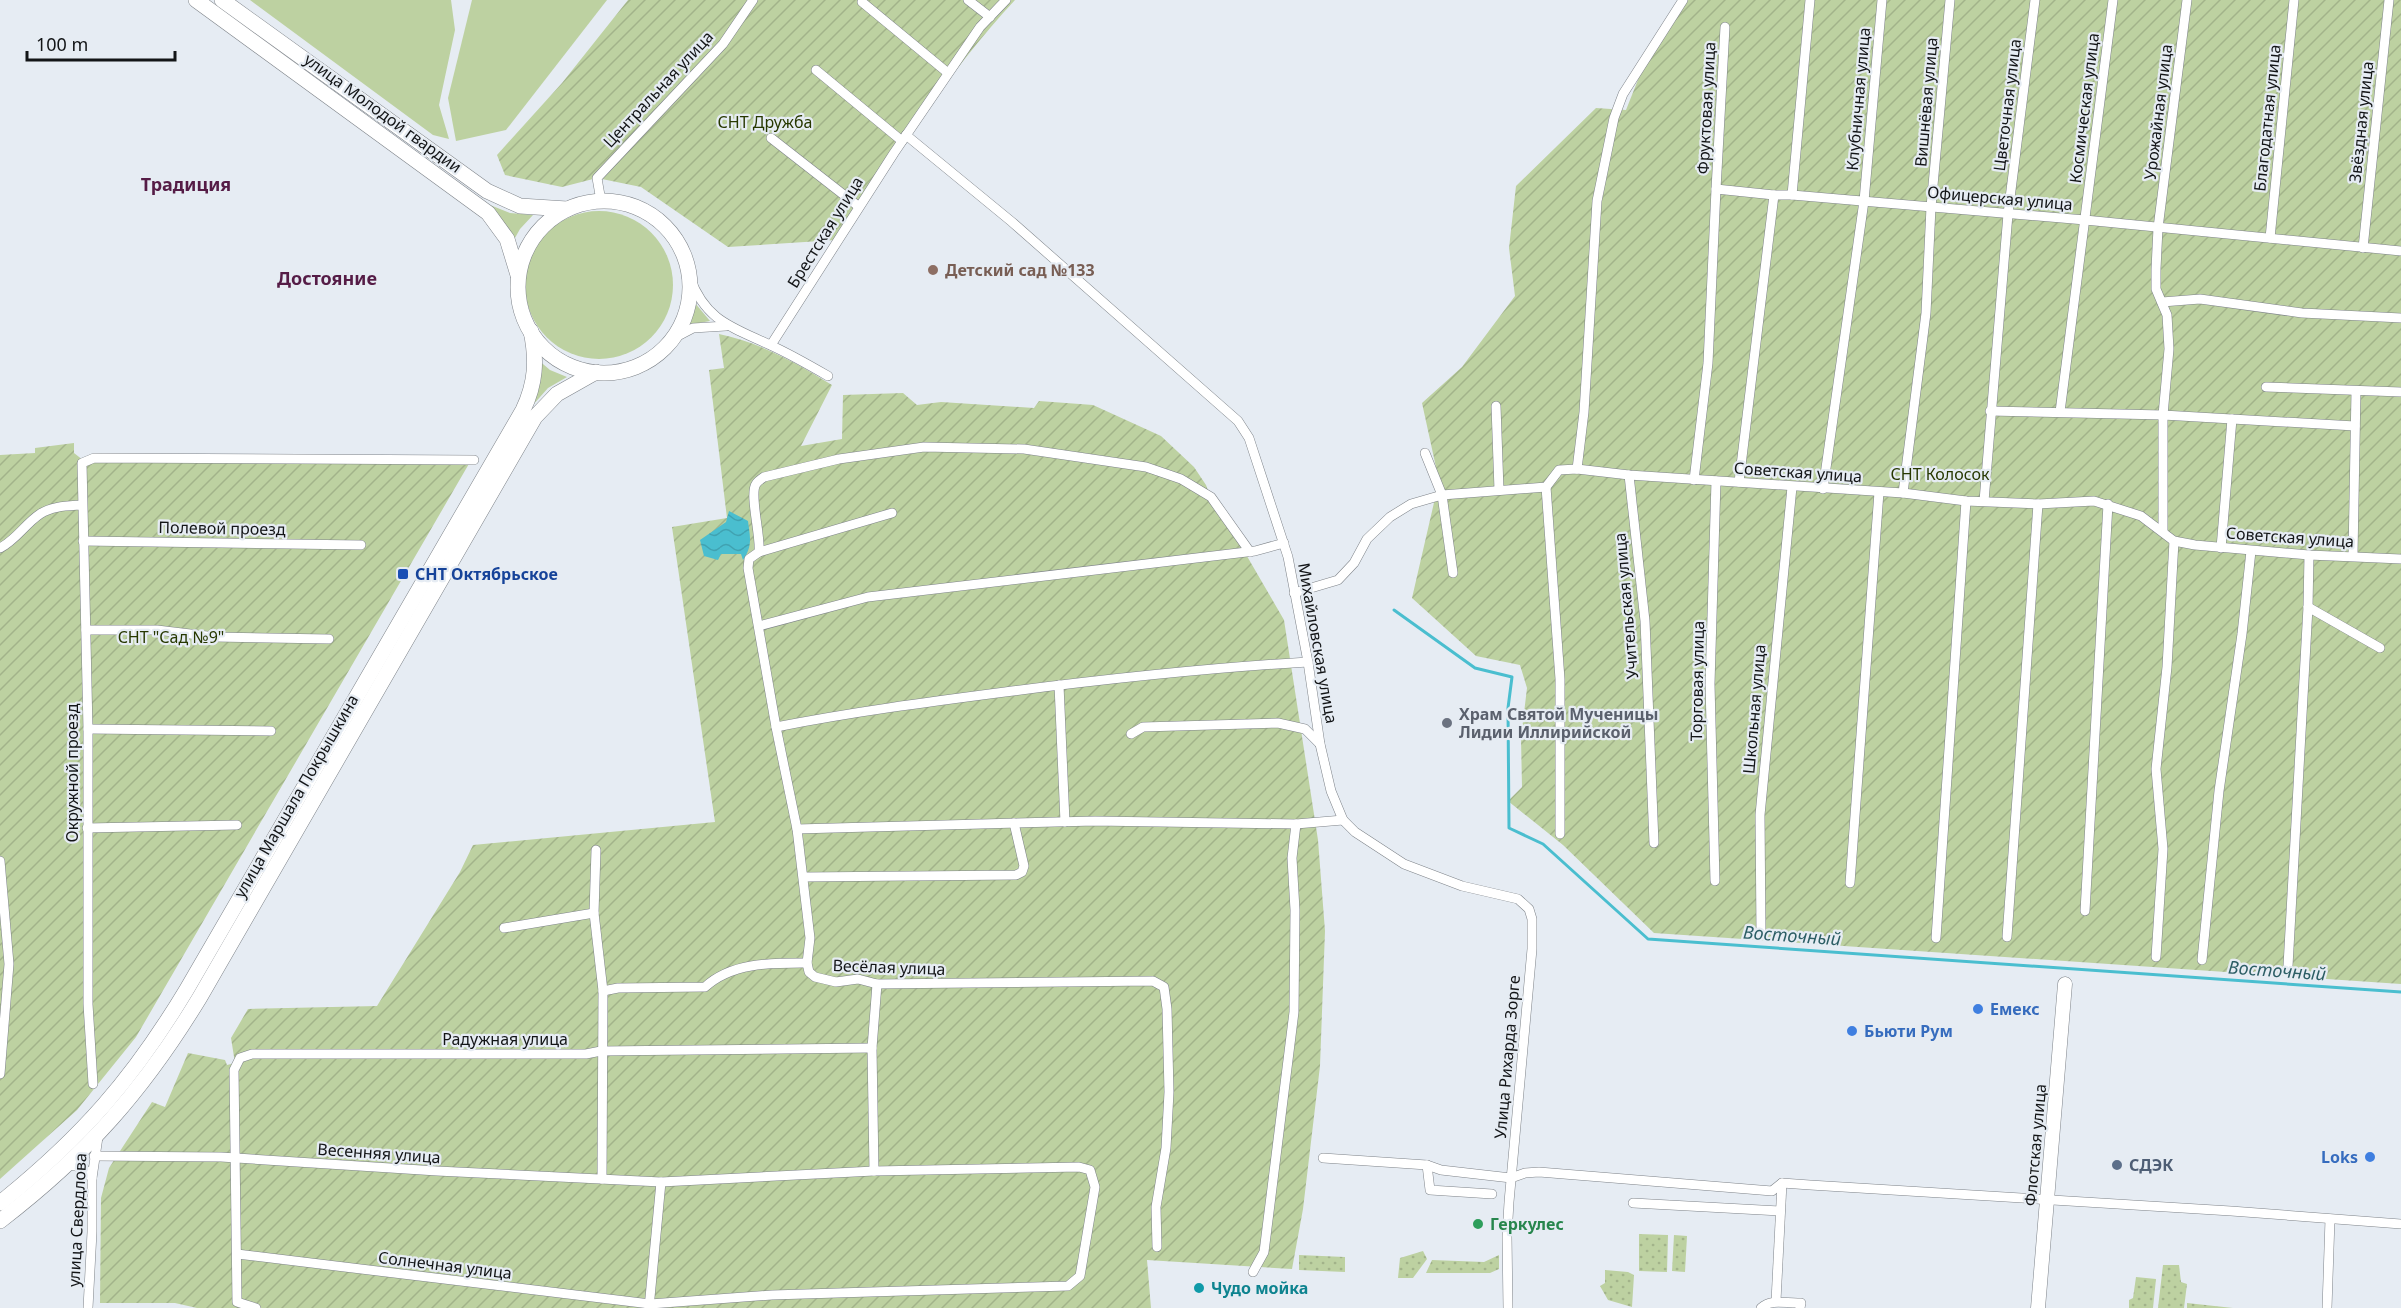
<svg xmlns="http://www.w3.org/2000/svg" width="2401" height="1308" viewBox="0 0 2401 1308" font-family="'Noto Sans',sans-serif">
<defs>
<pattern id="park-dots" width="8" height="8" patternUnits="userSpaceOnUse" patternTransform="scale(1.5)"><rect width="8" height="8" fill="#bdd1a1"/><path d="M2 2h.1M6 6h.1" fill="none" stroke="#a2b38a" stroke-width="1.8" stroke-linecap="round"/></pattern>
<pattern id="garden-furrows" width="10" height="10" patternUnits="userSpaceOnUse" patternTransform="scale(1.5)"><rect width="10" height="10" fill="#bdd1a1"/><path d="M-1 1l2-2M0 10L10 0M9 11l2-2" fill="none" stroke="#a2b38a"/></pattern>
<pattern id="water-waves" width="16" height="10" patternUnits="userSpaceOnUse" patternTransform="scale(1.5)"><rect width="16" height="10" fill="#4abecf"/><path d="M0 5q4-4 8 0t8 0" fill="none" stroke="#40a2b1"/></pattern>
</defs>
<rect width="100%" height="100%" fill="#e6ecf3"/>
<g fill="#bdd1a1">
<polygon points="250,0 451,0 455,30 439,105 449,139 433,135"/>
<polygon points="472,0 607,0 506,130 456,141 448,98"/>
<polygon points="490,205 510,213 533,215 520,229 511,245 488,208"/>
<circle cx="599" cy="285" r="74"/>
<polygon points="695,303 710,321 688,325"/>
<polygon points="537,359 550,370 567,377 548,388 532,406"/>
</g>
<g fill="url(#park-dots)">
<polygon points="1639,1234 1668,1235 1667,1272 1639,1271"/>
<polygon points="1674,1235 1687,1236 1685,1272 1672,1271"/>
<polygon points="1423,1251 1427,1259 1413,1278 1398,1278 1400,1258"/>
<polygon points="1299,1255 1345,1257 1345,1272 1299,1270"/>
<polygon points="1499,1255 1499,1269 1490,1273 1426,1273 1432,1260 1484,1262"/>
<polygon points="2163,1265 2179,1265 2181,1282 2187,1284 2184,1308 2158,1308"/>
<polygon points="1605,1270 1628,1272 1634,1275 1632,1307 1608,1300 1600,1286 1605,1283"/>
<polygon points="2136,1277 2156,1279 2153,1308 2129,1308 2129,1300 2133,1298"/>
<polygon points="2187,1303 2233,1308 2187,1308"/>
</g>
<g fill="url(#garden-furrows)">
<path d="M628,0H1015C947,73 893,159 836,240L728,247L641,187L597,178L562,187L505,175L497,155L562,83Z"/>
<polygon points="1680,0 2401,0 2401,984 1654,933 1563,845 1508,801 1522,787 1521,738 1527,688 1520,665 1476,656 1412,598 1439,481 1422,403 1462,367 1515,296 1509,248 1516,186 1596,108 1626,110 1653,42"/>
<path d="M719,334C759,342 797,363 832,385L801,446L842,439L843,395L903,393L917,405L941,402L1034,408L1039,401L1093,405L1161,436L1194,467L1206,485L1215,509L1244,551L1284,620L1318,840L1325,931L1320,1066L1303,1209L1292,1269L1147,1260L1151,1308H197L175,1303H100L101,1198L109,1168L152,1102L165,1107L188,1053L225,1060L227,1065L235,1063L231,1038L248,1009L377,1006L460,872L473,845L715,822L672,527L727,518L709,370L724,368Z"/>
<polygon points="74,443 74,453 88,464 89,462 470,462 136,1037 77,1110 0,1179 0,455 35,453 35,448"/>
</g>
<path fill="url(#water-waves)" d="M729,511L748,521C750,537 753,546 743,560L741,554H721L718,560L704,556L700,540L726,522Z"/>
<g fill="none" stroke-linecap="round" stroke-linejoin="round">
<polyline stroke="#4abecf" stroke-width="3" points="1394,610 1475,668 1512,677 1508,708 1509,828 1543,844 1648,939 2401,992"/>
<g stroke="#7e8389" stroke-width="10">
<g id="street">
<polyline points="968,0 990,17"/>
<polyline points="1810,0 1792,195 2085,220 2401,251"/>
<polyline points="862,2 948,73"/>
<polyline points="816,70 902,141"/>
<polyline points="906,135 1012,222 1238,421 1249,438 1288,557 1308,662 1320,744 1331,791 1343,820 1355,832 1404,864 1462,886 1518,899 1529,909 1532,919 1532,949 1509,1202 1507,1236 1508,1308"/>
<polyline points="771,138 858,206"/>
<polyline points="1716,189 1725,27"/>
<polyline points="601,201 597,178 723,44 753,0"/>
<polyline points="2270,238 2294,0"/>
<polyline points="2363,248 2389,0"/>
<path d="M690,278C706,321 732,327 770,345C790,354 809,365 828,376"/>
<polyline points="2162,302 2200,299 2302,313 2401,318"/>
<polyline points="672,339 693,328 726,326"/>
<polyline points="771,345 894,153 980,27 1006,0"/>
<polyline points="2266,387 2401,392"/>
<polyline points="1496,406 1499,490"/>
<polyline points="1990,411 2163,415 2355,426"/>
<polyline points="2060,412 2113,0"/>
<polyline points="1425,453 1442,495 1453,573"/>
<polyline points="1577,469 1584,412 1597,201 1614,118 1623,94 1683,0"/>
<polyline points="1629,475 1645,621 1654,843"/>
<polyline points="1694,480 1708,363 1716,189 1774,195"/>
<polyline points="1739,482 1774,195 1792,195"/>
<polyline points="1546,487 1560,679 1560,834"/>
<polyline points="1823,489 1864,201 1882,0"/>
<polyline points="1903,493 1926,313 1931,207 1950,0"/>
<polyline points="1984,501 2008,214 2035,0"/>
<polyline points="2163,531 2163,415 2169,349 2167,315 2156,289 2156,269 2158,228 2187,0"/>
<polyline points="83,541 361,545"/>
<path d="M0,548C16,540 25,524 40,514C52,506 67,506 81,505"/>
<polyline points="2221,548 2232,419"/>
<polyline points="759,552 892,513"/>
<polyline points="2353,555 2356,391"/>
<polyline points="1294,593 1338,580 1354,563 1367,539 1390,517 1411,504 1442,495 1546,487 1559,470 1577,469 1629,475 1903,493 1966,501 2038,504 2094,501 2141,516 2174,541 2195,545 2309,555 2401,559"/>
<polyline points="2308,607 2380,648"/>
<polyline points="759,626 868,597 1255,551 1284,543"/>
<polyline points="86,630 157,630 215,637 329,639"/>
<polyline points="1059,685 1065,822"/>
<path d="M776,727C852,712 928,702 1005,692C1106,679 1207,668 1308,662"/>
<polyline points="88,729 271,731"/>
<polyline points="1131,734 1143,727 1278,723 1305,729 1320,744"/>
<polyline points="87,828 237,825"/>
<polyline points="797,829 1095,821 1296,824 1343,820"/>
<polyline points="596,850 594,913 603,991 602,1179"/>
<polyline points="0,861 9,964 0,1074"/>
<polyline points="804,877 1016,875 1022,872 1024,866 1014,823"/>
<polyline points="1715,881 1710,684 1716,481"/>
<polyline points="1850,883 1879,492"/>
<polyline points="2085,911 2108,504"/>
<polyline points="504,928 594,913"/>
<polyline points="1761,933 1760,815 1792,487"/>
<polyline points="2007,937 2038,504"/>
<polyline points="1936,938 1966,501"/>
<polyline points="2156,957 2163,849 2156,769 2167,667 2174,541"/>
<polyline points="2202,960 2219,791 2242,634 2251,551"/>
<polyline points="2288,966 2308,607 2309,555"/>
<path d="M603,991L618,988L705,987C732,962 772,963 807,963"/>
<polyline points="93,1084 88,1004 88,729 82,463 94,458 474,460"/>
<polyline points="94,1156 221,1157 437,1171 661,1182 874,1171 1079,1167 1090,1170 1095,1187 1080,1276 1068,1286 772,1295 650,1304 237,1254"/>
<polyline points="1323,1158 1427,1165 1441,1170 1511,1178 1525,1173 1539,1172 1772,1191 1782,1183 1810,1185 2231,1211 2401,1224"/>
<polyline points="67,1165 83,1167 92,1178"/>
<polyline points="1427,1165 1430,1190 1492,1194"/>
<polyline points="874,1171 872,1048 877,984"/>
<polyline points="1633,1203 1780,1211"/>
<path d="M1157,1247L1156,1207L1166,1148L1169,1092L1167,1009L1164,987L1153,981L877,984L858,979L836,982L815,977L809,972L807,963L810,938L797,829L776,727L748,568L749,559L759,552C761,536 749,494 756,484C758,481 761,479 764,477L839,459L924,447L1024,449L1146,467L1181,479L1211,497L1250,552"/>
<polyline points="1253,1272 1264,1252 1294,1012 1295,910 1292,858 1296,824"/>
<polyline points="1776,1301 1782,1183"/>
<polyline points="88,1308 92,1232 92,1178 98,1137"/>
<polyline points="256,1308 237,1302 234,1070 240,1058 252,1054 586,1054 601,1051 872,1048"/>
<polyline points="649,1308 661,1182"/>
<path d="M1761,1308C1772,1298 1786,1304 1801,1303L1800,1308"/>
<polyline points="2327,1308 2330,1219"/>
</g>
</g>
<g stroke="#7e8389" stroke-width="15">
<polyline id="secondary" points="2038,1308 2065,984"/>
</g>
<g stroke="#7e8389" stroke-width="16">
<g id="primary">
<polyline points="196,0 488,213 507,239 518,275"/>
<polyline points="222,0 487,191 520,206 567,209"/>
<circle cx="604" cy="287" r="86"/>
<path d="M0,1203C82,1137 133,1079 187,989L523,410C536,383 537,360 531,331"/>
<path d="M0,1221C87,1154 143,1091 200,997L535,417L557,394L596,372"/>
</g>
</g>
<use href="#street" stroke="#fff" stroke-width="9"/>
<use href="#secondary" stroke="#fff" stroke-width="14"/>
<use href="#primary" stroke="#fff" stroke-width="15"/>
</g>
<circle fill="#8d6e63" stroke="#e6ecf3" stroke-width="2" cx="933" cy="270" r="6"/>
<rect fill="#1a4fb4" stroke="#e6ecf3" stroke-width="2" x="397" y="568" width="12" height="12" rx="3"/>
<circle fill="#6b7280" stroke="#e6ecf3" stroke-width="2" cx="1447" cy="723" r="6"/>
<g fill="#3f7fe0" stroke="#e6ecf3" stroke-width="2">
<circle cx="1978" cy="1009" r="6"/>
<circle cx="1852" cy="1031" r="6"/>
<circle cx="2370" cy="1157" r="6"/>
</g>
<circle fill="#5c6f8a" stroke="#e6ecf3" stroke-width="2" cx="2117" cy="1165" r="6"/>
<circle fill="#2e9e5b" stroke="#e6ecf3" stroke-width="2" cx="1478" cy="1224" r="6"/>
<circle fill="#0f9aa8" stroke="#e6ecf3" stroke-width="2" cx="1199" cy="1288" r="6"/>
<g text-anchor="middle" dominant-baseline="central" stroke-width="4.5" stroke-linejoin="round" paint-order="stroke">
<g font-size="16" fill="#131517" stroke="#e6ecf3">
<text transform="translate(658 89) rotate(-47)">Центральная улица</text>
<text transform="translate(1858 99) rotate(-85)">Клубничная улица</text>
<text transform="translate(1926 102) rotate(-85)">Вишнёвая улица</text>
<text transform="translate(2007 105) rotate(-83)">Цветочная улица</text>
<text transform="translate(1706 108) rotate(-87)">Фруктовая улица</text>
<text transform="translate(2084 108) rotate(-83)">Космическая улица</text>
<text transform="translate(2158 112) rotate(-83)">Урожайная улица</text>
<text transform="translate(383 113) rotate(36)">улица Молодой гвардии</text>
<text transform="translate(2267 118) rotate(-84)">Благодатная улица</text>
<text transform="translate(2361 122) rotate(-84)">Звёздная улица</text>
<text transform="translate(2000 198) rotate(5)">Офицерская улица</text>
<text transform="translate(825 232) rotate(-58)">Брестская улица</text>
<text transform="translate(1798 472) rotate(4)">Советская улица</text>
<text transform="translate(222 528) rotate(1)">Полевой проезд</text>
<text transform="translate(2290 537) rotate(4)">Советская улица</text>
<text transform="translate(1626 606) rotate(-95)">Учительская улица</text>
<text transform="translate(1318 643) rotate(80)">Михайловская улица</text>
<text transform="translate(1697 681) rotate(-89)">Торговая улица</text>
<text transform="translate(1754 709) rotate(-85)">Школьная улица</text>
<text transform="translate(72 773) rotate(-90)">Окружной проезд</text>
<text transform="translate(296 796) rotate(-60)">улица Маршала Покрышкина</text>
<text transform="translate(889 967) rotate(2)">Весёлая улица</text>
<text x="505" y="1039">Радужная улица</text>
<text transform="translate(1507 1057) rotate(-85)">Улица Рихарда Зорге</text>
<text transform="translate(2035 1145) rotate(-85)">Флотская улица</text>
<text transform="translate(379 1153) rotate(4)">Весенняя улица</text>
<text transform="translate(77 1220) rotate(-87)">улица Свердлова</text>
<text transform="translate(445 1265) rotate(7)">Солнечная улица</text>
</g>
<g font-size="16" fill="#273800" stroke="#e6ecf3">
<text x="765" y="122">СНТ Дружба</text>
<text x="1940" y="474">СНТ Колосок</text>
<text x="171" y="637">СНТ "Сад №9"</text>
</g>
<g font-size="16" font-weight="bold" fill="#785e54" stroke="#e6ecf3" text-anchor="start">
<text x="945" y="270">Детский сад №133</text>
</g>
<g font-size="16" font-weight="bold" fill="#164399" stroke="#e6ecf3" text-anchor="start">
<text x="415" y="574">СНТ Октябрьское</text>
</g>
<g font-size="16" font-weight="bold" fill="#5b616d" stroke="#e6ecf3" text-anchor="start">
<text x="1459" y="714">Храм Святой Мученицы<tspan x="1459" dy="18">Лидии Иллирийской</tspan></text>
</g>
<g font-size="16" font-weight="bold" fill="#366cbe" stroke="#e6ecf3" text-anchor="start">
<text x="1990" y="1009">Емекс</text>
<text x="1864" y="1031">Бьюти Рум</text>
<text x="2358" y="1157" text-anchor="end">Loks</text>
</g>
<g font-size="16" font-weight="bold" fill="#4e5e75" stroke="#e6ecf3" text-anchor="start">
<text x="2129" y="1165">СДЭК</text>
</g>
<g font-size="16" font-weight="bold" fill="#27864d" stroke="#e6ecf3" text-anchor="start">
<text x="1490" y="1224">Геркулес</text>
</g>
<g font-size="16" font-weight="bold" fill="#0d838f" stroke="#e6ecf3" text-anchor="start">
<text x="1211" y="1288">Чудо мойка</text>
</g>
<g font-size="18" font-weight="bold" fill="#551c46" stroke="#e6ecf3">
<text x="186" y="184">Традиция</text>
<text x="327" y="278">Достояние</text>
</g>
<g font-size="18" font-style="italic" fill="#2d5e65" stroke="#e6ecf3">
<text transform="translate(1792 935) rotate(4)">Восточный</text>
<text transform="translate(2277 970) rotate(4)">Восточный</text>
</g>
</g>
<path d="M27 51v9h148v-9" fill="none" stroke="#131517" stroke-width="3"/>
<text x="36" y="51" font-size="18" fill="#131517" stroke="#e6ecf3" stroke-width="4.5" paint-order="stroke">100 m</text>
</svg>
